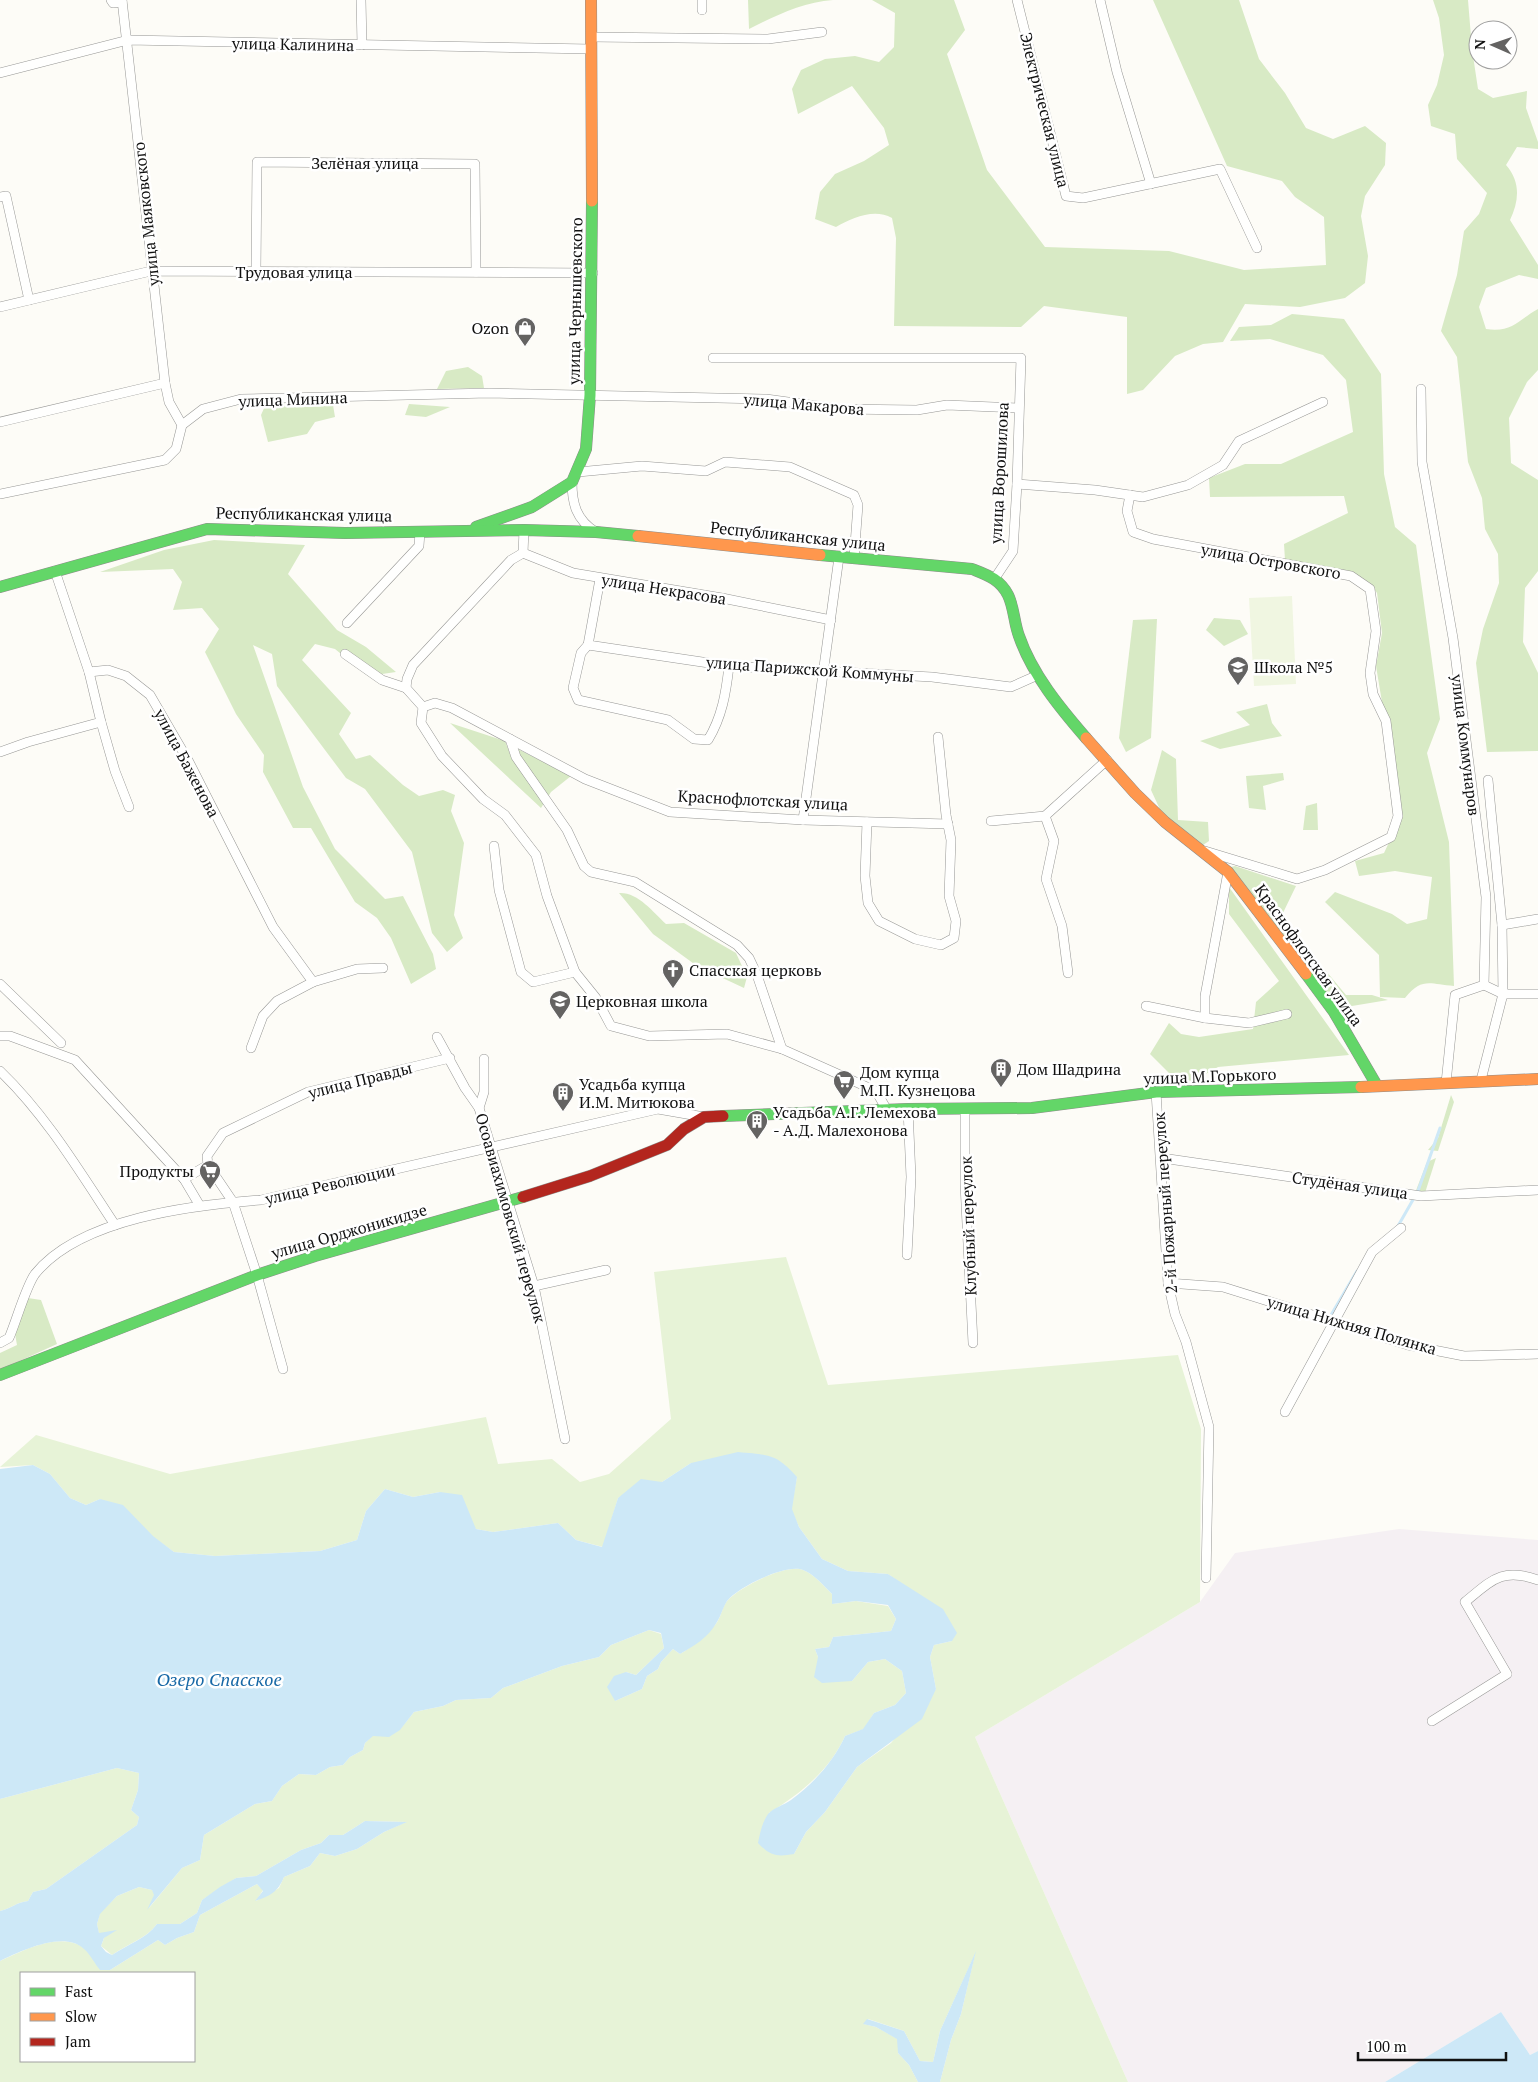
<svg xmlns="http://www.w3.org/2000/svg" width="1538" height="2082" viewBox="0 0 1538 2082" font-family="'PT Serif',serif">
<rect width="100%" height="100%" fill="#fdfcf7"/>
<polygon fill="#f5f0f3" points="1399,1529 1538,1540 1538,2051 1530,2055 1501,2012 1385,2082 1128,2082 975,1737 1200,1602 1235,1553"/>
<g fill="#e7f3d7" fill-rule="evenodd">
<path d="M786,1257L828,1385L1178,1355L1201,1429L1200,1602L975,1737L1128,2082H940L951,2040L961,2014L975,1954L940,2031L933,2062L920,2061L904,2031L868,2019L864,2024L876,2027L898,2039V2053L909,2065L918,2082H0V1961C25,1950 57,1932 83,1947C93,1953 102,1963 110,1970L158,1940L165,1945L177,1938L194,1932L200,1915L257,1884L263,1890L256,1901L279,1888L284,1877L310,1866L320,1853L335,1856L357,1849L384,1832L406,1822L365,1821L343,1835H329L321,1843L301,1850L256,1876L236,1878L202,1900L197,1913L180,1924H157C146,1939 127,1944 112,1955L101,1946L106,1933L99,1934L97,1924L100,1913L117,1896L139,1887L152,1890L155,1894L149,1908L182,1868L200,1860L204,1835L255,1804L272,1801L282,1786L299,1774L316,1775L330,1767L343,1765L350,1757L363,1750L365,1743L373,1735C397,1738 400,1729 414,1712L443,1706L456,1700L491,1698L503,1688L562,1666L599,1657L611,1645L649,1630L661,1634L664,1648L636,1675L626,1672L615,1701L642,1689L647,1676L658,1669L661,1662L673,1649L680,1654C692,1647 706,1635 715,1625C721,1618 722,1607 727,1601C739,1587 787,1563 803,1570C815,1575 823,1585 832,1594V1604L856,1601L888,1606L896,1619L891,1631L833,1637L829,1647L815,1649L818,1657L852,1681L868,1662L885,1659L902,1671L906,1693L895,1705L874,1713L864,1729L845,1736C830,1770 800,1794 769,1813L794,1854L806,1832L825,1812L857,1767L891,1743L936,1689L930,1657L934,1645L952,1641L912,1591L888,1574L848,1571L822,1559L799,1527L791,1509L797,1477L691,1463L662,1482L618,1498L603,1547L576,1540L558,1523L493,1532L476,1529L440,1492L413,1497L385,1489L366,1511L357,1540L320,1551L215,1556L174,1552L100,1499L86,1505L70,1498L50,1474L33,1465L0,1467L36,1435L170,1474L486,1417L498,1464L552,1459L580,1482L609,1474L671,1419L654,1272ZM21,1973H194V2061H21Z"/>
<path d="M117,1768L139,1773L138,1790L131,1810L139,1817L137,1825L46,1889L33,1892L28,1901C17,1902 10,1909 0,1911V1799Z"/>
</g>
<g fill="#d8eac5">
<path d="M748,0H833C803,2 775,16 749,29Z"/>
<path d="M872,0H954L965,30L947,54L987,170L1045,247L1169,251L1244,270L1326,265L1324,217L1295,197L1282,181L1227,166L1153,0H1239L1259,59L1285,93L1306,128L1333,139L1365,126L1386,143L1385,165L1365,196L1361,216L1368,256L1365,283L1345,298L1300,307L1245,304L1223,342L1203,344L1175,356L1143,390L1127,394V317L1044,306L1021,327L894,326L896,238L892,218C874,208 852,218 836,227L815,219L820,192L835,174L864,161L889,145L884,128L852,86L798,114L792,89L801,70L825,59L855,56L879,62L894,47L895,13Z"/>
<path d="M1433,0H1468L1472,49L1478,89L1493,98L1527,91L1526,108L1538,142V149L1517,147L1506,165C1521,182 1519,201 1510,220L1538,265V279L1519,275L1486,288L1479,307L1486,329C1512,333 1518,320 1538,309V370L1527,382L1509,418L1511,463L1538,480V571L1525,588L1523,642L1538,673V751L1487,752L1476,663L1483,629L1499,583L1498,554L1485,529L1482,498L1468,462L1457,357L1441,331L1457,275L1464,231L1479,214L1487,193L1457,159L1455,134L1431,126L1428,105L1437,85L1444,55L1439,18Z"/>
<path d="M1292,314L1344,319L1381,374L1384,474L1395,527L1416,545L1440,719L1427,753L1449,842L1454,986C1429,984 1422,977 1405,998L1380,997L1379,955L1325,902L1335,892L1392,914L1407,924L1427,919L1432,877L1395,871L1359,876L1355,861L1384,853L1401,817L1376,666L1382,633L1377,593L1370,583L1344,570L1285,560L1284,544L1348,513L1344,496L1210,497L1209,478L1245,464H1281L1353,432L1346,380L1323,355L1270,339L1230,341L1239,327L1271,325Z"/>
<polygon points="468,367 482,376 484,388 437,389 446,371"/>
<polygon points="312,402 333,405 335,417 315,422 307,434 268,442 261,415 266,404"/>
<polygon points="409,404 450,407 426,417 405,415"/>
<polygon points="214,540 305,545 288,574 337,630 366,647 396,672 368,676 335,649 315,644 302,660 351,713 339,734 356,759 370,755 403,785 419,796 443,790 455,795 451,811 464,843 454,915 463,938 447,952 432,933 412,852 365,789 346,778 277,686 272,654 253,645 303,787 335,849 385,899 403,896 433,954 436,969 411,984 391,938 377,918 355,902 311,828 293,828 263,772 264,755 236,714 205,652 219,629 202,608 173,610 182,582 173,569 100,572 164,550"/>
<polygon points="1214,618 1240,620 1248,634 1224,646 1206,630"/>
<polygon points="1157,619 1151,738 1126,752 1119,738 1133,620"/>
<polygon points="1267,704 1272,723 1282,736 1220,749 1200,741 1250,725 1236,712"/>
<polygon points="450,723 505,741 512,759 518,749 571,776 551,792 541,808"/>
<polygon points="1162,750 1176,759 1178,820 1208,822 1209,841 1203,845 1163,816 1151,790"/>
<polygon points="1283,773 1284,780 1263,786 1266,810 1249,808 1246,776"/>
<polygon points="1317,803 1318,830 1303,830 1306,806"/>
<polygon points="1235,866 1296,886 1281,917 1346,995 1372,995 1388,1000 1334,1009 1231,867"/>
<polygon points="1229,887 1349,1055 1218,1067 1190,1083 1174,1078 1150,1054 1169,1023 1181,1034 1199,1037 1253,1029 1256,1002 1279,981 1229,914"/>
<path d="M619,893C638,892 653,912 666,924L684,923L736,953L747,977L744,988L697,966L653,934Z"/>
<polygon points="1451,1095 1454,1102 1438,1151 1428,1150 1438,1138"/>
<polygon points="1436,1158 1425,1193 1415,1193 1427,1162"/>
<polygon points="28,1298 41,1300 57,1344 0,1370 0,1353 17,1345 15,1334"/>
</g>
<polygon fill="#f0f6e1" points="1292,596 1296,684 1254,686 1249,598"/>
<g fill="#cde8f7">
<path d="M738,1452C768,1455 776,1453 797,1477L792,1509L799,1527L822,1559L848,1571L888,1574L943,1609L957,1633L952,1641L934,1645L930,1657L936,1689L922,1719L857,1767L825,1812L806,1832L794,1854C777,1857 770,1856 758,1843C760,1833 762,1823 768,1814C773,1808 784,1805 791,1800C813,1784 834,1761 845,1736L863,1729L874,1713L895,1705L906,1693L902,1671L885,1659L868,1662L852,1681L822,1683L814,1677L818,1657L815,1649L829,1647L833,1637L891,1631L896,1619L888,1605L856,1601L832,1604V1594C823,1585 815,1575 803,1570C787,1563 738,1587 727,1601C723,1607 721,1616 717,1622C708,1638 695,1645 680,1654L673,1649L661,1662L658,1669L647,1676L642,1689L615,1701L607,1687L614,1676L626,1672L636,1675L664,1648L661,1633L649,1630L611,1645L599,1657L562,1666L503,1688L491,1698L456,1700L443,1706L414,1712L400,1730L389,1737L373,1736L365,1743L363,1750L350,1757L343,1765L330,1767L316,1775L299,1774L282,1786L272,1801L255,1804L204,1835L200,1860L182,1868L147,1910L154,1895L152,1890L139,1887L117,1896L100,1914L97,1924L99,1933L117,1930L104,1938L101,1946L106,1952L112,1955C128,1944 146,1939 157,1924H180L197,1913L202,1900L220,1887L236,1878L256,1876L301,1850L321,1843L329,1835H343L365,1821L407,1822L384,1832L357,1849L335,1856L320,1853L310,1866L284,1877C278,1892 270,1896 255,1901L263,1891L257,1884L200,1915L194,1932L177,1938L165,1945L158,1940L110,1970H100C95,1964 90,1954 84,1949C64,1930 21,1951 0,1961V1911C10,1909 17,1902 28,1901L33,1892L46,1889L137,1825L139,1817L131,1810L138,1790L139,1773L117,1768L0,1799V1469L33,1465L50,1474L70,1498L86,1505L100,1499L123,1505L153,1536L174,1552L215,1556L320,1551L357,1540L366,1511L385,1489L413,1497L440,1492L462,1495L476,1529L493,1532L558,1523L576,1540L602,1547L618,1498L641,1479L662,1482L691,1463Z"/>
<polygon points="976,1951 961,2014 951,2040 940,2082 918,2082 909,2065 898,2053 897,2039 876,2027 863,2024 867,2019 904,2031 920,2061 933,2062 940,2031"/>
<polygon points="1501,2012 1530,2055 1538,2051 1538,2082 1385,2082"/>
</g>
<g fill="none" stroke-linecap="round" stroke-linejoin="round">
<g stroke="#cde8f7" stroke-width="3">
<polyline points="1398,1226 1418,1191 1440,1128"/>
<polyline points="1331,1315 1357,1271"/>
</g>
<g stroke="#979795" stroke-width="10">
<g id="street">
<polyline points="111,0 113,3 122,2"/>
<polyline points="122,0 165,383 169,402 182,425"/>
<polyline points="361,0 362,45"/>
<polyline points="1017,0 1066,196 1083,198 1220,169 1257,248"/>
<polyline points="1100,0 1117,72 1151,184"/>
<polyline points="702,10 702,0"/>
<polyline points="591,37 768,39 822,32"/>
<polyline points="0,73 128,40 591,49"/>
<polyline points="0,197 6,196 29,300"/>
<polyline points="256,272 257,162 475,164 476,272"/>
<polyline points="0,307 151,271 593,273"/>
<polyline points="713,358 1021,358 1017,484 1013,551 995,578"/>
<polyline points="1421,389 1422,462 1453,638 1486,897 1484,985 1455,995 1446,1083"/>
<polyline points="0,422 165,383"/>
<polyline points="578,472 642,466 706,471 725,462 790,467 854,495 858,505 854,558"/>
<path d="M572,482C572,503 576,520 596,532"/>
<polyline points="1017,484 1095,490 1143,497 1188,485 1223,465 1239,441 1323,402"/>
<polyline points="0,494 165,460 176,449 182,425 203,409 241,399 489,393 766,399 839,409 917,410 947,405 1018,408"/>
<polyline points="1130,495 1127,511 1133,532 1153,539 1351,576 1370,589 1376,631 1370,673 1373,694 1386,721 1398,816 1391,837 1325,870 1297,879 1205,851"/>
<polyline points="523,553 511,560 413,665 407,679 406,688 423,707 421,723 442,756 483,799 505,815 536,855 547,896 575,972 596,998 611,1026 649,1036 727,1034 782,1049 876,1091 887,1110"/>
<polyline points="523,553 573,573 722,598 831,620"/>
<polyline points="523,553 524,530"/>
<polyline points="55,571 89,672 108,670 126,676 150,695 189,762 273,927 313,982 357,969 383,968"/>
<polyline points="600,579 588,645 729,666 932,677 1011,687 1038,675"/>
<polyline points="347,623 419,546 420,532"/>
<path d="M588,645L581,653L573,688L578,700L668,720L694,739L708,740C722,717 726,693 729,666"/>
<polyline points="345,654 382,680 406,688"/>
<polyline points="423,707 435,703 452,708 585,779 670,812 803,820 948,824"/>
<polyline points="101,722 115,771 129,807"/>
<polyline points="510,739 516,757 567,830 584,866 591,872 635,882 737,945 749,958 757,975 782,1049"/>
<polyline points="0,752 28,742 101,722 89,672"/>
<polyline points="1045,816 1054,841 1046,879 1062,926 1068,973"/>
<polyline points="803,820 839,557"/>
<polyline points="991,821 1045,816 1107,760"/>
<polyline points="867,822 865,876 868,903 879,921 915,939 941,945 954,938 956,921 949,896 951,840 946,815 938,737"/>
<polyline points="494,846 499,890 521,972 533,982 575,972"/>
<polyline points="1502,925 1538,919"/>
<polyline points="0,984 61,1043"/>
<polyline points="1484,985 1503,994 1538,994"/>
<polyline points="1146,1006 1205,1018 1249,1023 1287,1014"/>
<polyline points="1205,1018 1205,996 1228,872"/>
<polyline points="0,1036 10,1036 75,1060 184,1179 200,1206"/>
<polyline points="437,1037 465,1088 479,1108 534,1286 565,1439"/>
<polyline points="251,1048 263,1016 277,1001 313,982"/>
<path d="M0,1071C46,1115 80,1172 115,1225"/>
<polyline points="1481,1080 1503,994 1502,925 1488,780"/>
<polyline points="1156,1092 1168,1283 1175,1314 1186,1342 1209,1427 1206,1578"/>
<polyline points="479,1108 484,1092 484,1059"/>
<polyline points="965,1109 965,1184 973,1343"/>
<polyline points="1162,1158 1421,1196 1538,1190"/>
<polyline points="208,1165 233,1202 257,1275 283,1369"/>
<polyline points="184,1179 208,1165 207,1156 223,1133 308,1092 450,1058"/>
<polyline points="907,1255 911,1177 908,1109"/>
<polyline points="1168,1283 1223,1287 1408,1345 1464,1356 1538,1354"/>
<polyline points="534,1286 606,1270"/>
<path d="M0,1343L9,1338C16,1322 26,1286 35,1274C80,1218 193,1205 261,1200L658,1109L704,1117"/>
<polyline points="1285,1412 1372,1252 1401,1228"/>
<path d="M1432,1721L1507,1674L1465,1602C1492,1580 1502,1567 1538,1580"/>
</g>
</g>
<g stroke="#8e8d8b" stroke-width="12">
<g id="fast">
<polyline points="476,527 532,507 572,482 586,449 590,395 592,201"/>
<path d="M820,555L972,569C987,575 1000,579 1008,595C1014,607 1014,623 1019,636C1032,674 1060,708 1086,738"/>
<polyline points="0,587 207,529 345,533 524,530 596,532 638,536"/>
<polyline points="1306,974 1334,1012 1376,1084"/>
<polyline points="723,1116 908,1109 1032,1108 1156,1092 1361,1087"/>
<polyline points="0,1375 257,1275 315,1256 523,1197"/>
</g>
</g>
<g stroke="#8e8d8b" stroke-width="12">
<g id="slow">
<polyline points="591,0 592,201"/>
<polyline points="638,536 820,555"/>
<polyline points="1086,738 1135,793 1165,822 1228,872 1306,974"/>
<polyline points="1361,1087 1538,1079"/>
</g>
</g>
<g stroke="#8e8d8b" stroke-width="12">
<polyline id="jam" points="523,1197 590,1176 667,1145 684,1129 704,1117 723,1116"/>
</g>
<use href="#street" stroke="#fffffe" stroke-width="9"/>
<use href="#fast" stroke="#63d668" stroke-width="11"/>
<use href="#slow" stroke="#ff974d" stroke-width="11"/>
<use href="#jam" stroke="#b3261e" stroke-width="11"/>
</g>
<defs>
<g id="shop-pin" transform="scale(1.125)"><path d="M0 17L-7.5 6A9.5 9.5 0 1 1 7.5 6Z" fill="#646362" stroke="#fff"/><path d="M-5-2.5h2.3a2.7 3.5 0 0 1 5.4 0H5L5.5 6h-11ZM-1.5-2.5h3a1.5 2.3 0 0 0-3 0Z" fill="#fff"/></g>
<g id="school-pin" transform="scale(1.125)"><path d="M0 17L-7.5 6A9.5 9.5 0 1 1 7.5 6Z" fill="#646362" stroke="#fff"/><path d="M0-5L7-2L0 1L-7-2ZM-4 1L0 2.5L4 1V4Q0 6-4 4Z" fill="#fff"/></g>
<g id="church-pin" transform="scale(1.125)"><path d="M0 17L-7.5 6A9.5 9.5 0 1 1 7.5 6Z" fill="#646362" stroke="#fff"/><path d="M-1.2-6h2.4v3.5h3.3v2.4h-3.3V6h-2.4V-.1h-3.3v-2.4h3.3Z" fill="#fff"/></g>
<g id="building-pin" transform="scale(1.125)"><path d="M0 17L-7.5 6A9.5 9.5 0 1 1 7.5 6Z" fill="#646362" stroke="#fff"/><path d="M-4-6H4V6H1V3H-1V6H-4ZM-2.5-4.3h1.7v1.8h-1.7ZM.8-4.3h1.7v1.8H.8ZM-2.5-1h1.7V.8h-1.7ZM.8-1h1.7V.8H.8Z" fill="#fff"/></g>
<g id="supermarket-pin" transform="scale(1.125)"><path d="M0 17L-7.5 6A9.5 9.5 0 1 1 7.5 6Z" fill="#646362" stroke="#fff"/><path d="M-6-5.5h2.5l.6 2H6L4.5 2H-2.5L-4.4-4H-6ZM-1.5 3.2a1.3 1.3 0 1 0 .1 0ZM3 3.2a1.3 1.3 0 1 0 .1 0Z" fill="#fff"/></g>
</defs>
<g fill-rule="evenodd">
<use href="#shop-pin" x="525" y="328"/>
<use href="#school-pin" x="1238" y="667"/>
<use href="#church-pin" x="673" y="970"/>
<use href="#school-pin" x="560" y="1001"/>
<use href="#building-pin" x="1001" y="1069"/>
<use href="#supermarket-pin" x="844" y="1081"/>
<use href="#building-pin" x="563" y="1093"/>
<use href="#building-pin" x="757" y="1121"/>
<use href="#supermarket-pin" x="210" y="1171"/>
</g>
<g text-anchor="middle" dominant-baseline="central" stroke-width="5" stroke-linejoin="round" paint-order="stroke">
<g font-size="16" fill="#111" stroke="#fff">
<text transform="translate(293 44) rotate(1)">улица Калинина</text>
<text transform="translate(1045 110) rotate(76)">Электрическая улица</text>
<text x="365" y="163">Зелёная улица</text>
<text transform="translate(146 214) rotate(-96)">улица Маяковского</text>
<text x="294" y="272">Трудовая улица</text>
<text transform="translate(575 301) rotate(-89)">улица Чернышевского</text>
<text transform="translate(293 399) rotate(-2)">улица Минина</text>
<text transform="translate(804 404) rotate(5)">улица Макарова</text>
<text transform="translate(999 473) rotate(-87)">улица Ворошилова</text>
<text transform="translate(304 514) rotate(1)">Республиканская улица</text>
<text transform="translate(798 536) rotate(6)">Республиканская улица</text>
<text transform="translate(1271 561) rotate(10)">улица Островского</text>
<text transform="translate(664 589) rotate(9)">улица Некрасова</text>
<text transform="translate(810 669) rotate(4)">улица Парижской Коммуны</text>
<text transform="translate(1466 745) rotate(83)">улица Коммунаров</text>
<text transform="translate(187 763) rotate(62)">улица Баженова</text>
<text transform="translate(763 800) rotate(3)">Краснофлотская улица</text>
<text transform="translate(1309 955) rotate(54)">Краснофлотская улица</text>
<text transform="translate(1210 1076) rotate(-2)">улица М.Горького</text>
<text transform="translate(360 1080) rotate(-14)">улица Правды</text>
<text transform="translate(330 1184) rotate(-13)">улица Революции</text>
<text transform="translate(1350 1185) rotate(8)">Студёная улица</text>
<text transform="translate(1165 1203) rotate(-94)">2-й Пожарный переулок</text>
<text transform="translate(511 1218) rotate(74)">Осоавиахимовский переулок</text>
<text transform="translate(968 1226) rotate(-92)">Клубный переулок</text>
<text transform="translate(349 1231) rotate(-16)">улица Орджоникидзе</text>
<text transform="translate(1352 1325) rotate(16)">улица Нижняя Полянка</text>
</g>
<g font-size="16" fill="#111" stroke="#fff" text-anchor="start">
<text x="509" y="328" text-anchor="end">Ozon</text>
<text x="1254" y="667">Школа №5</text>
<text x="689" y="970">Спасская церковь</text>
<text x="576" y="1001">Церковная школа</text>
<text x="1017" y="1069">Дом Шадрина</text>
<text x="860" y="1072">Дом купца<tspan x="860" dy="18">М.П. Кузнецова</tspan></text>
<text x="579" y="1084">Усадьба купца<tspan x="579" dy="18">И.М. Митюкова</tspan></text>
<text x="773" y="1112">Усадьба А.Г. Лемехова<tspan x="773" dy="18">- А.Д. Малехонова</tspan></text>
<text x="194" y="1171" text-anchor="end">Продукты</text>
</g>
<g font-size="18" font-style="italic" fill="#1768a6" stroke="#fff">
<text x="219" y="1679">Озеро Спасское</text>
</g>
</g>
<rect x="20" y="1972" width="175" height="90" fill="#ffffff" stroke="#a0a0a0"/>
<rect x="30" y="1988" width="25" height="8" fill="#63d668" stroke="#a0a0a0"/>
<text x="65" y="1997" font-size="15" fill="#111111">Fast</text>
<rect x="30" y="2013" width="25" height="8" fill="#ff974d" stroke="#a0a0a0"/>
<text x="65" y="2022" font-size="15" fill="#111111">Slow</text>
<rect x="30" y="2038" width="25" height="8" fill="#b3261e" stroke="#a0a0a0"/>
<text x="65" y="2047" font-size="15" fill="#111111">Jam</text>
<g transform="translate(1493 45) rotate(272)"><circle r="24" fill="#ffffff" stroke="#a0a0a0"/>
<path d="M0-4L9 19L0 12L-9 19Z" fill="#646362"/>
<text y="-8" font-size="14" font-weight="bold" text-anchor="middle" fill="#111111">N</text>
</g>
<path d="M1358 2052v8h148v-8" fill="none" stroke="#111111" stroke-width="2.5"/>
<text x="1366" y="2052" font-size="15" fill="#111111" stroke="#ffffff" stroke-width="4" paint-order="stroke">100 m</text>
</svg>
